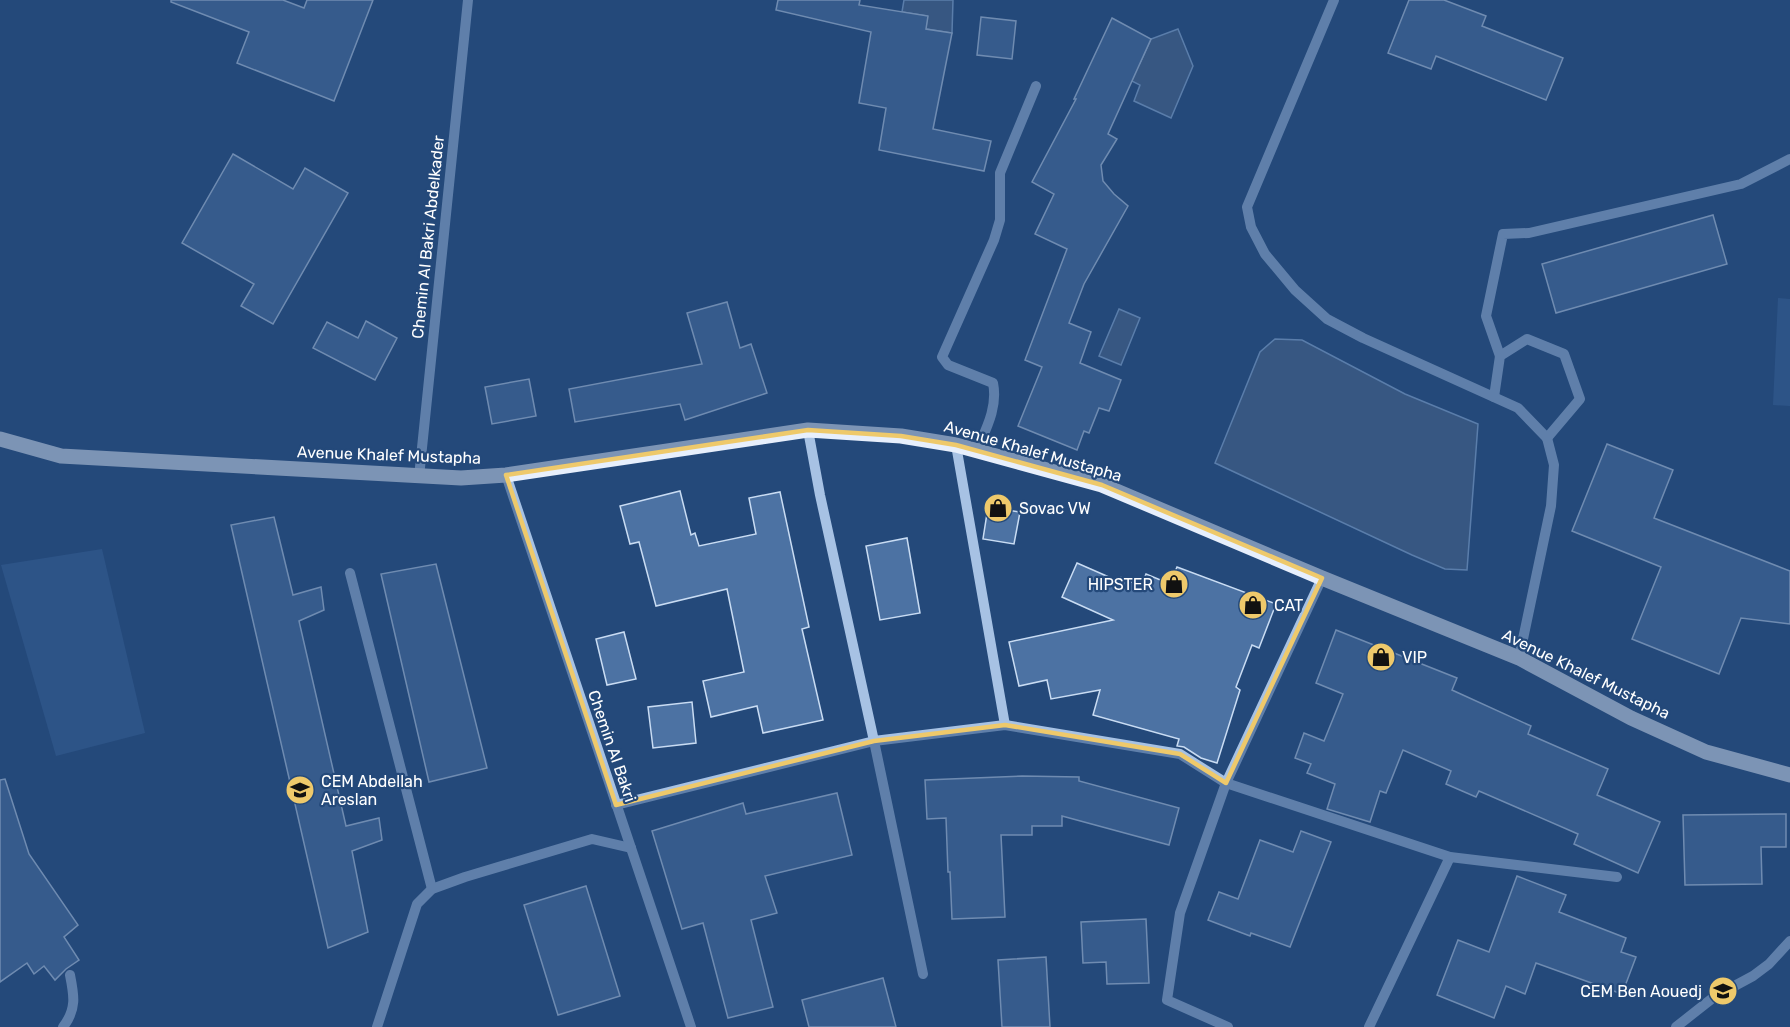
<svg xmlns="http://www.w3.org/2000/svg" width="1790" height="1027" viewBox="0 0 1790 1027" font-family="Rubik,sans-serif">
<rect width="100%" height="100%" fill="#24497a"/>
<g fill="#386297">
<polygon points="1778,298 1790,299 1790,406 1773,405"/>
<polygon points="102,549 145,733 56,756 1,565"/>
</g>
<g fill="#4e698d" stroke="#9bbde5" stroke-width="1.5">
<polygon points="904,0 953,0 952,33 926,29 927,16 902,12"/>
<polygon points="1178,29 1193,66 1171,118 1134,101 1140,85 1114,72 1123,55 1140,63 1151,39"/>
<polygon points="1119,309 1140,318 1121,365 1099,356"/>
<polygon points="1275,339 1302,340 1405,394 1478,424 1467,570 1445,569 1412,555 1215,463 1260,352"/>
</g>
<g fill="#4c72a3" stroke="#c9dcf3" stroke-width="1.5">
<polygon points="171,0 283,0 304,8 307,0 373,0 334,101 237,63 249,32 171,2"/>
<polygon points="778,0 860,0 859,5 928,16 926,29 952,33 933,129 991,141 984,171 879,150 886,108 859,103 871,32 776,10"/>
<polygon points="1409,0 1444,0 1486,16 1482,26 1563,58 1546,100 1436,56 1431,69 1388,53"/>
<polygon points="981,17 1016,21 1012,59 977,55"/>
<polygon points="1112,18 1151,39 1108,134 1117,139 1101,165 1103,181 1114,194 1128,206 1084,284 1069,323 1091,332 1080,363 1121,380 1109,411 1099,408 1089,433 1084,431 1077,450 1018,426 1042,367 1025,360 1067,249 1035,234 1054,194 1032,182 1076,99 1074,99"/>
<polygon points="233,154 293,189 305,168 348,193 273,324 241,306 254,284 182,243"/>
<polygon points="1713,215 1727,264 1556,313 1542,264"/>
<polygon points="727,302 740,348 751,344 767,393 685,420 680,404 575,422 569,389 702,364 687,313"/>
<polygon points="366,321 397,338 375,380 313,348 327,322 358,338"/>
<polygon points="529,379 536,416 492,424 485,387"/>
<polygon points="1607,444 1673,470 1654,518 1790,571 1790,624 1741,618 1719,674 1632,639 1661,567 1572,531"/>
<polygon points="680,491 691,535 695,533 699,546 756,534 749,498 780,492 809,627 802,629 823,720 763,733 757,706 711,717 703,681 744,672 727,589 656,606 639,542 630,544 620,506"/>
<polygon points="988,507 1020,512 1014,544 983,539"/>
<polygon points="274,517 293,595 321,587 324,610 299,621 346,826 379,818 382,840 352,851 368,932 328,948 231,525"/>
<polygon points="907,538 920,613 880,620 866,546"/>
<polygon points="1077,563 1118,581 1120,577 1141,586 1146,574 1170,584 1177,567 1276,604 1259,648 1252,645 1236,687 1240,690 1217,763 1201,758 1184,747 1177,746 1179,739 1093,715 1100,690 1051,699 1047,680 1019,686 1009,642 1113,620 1062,597"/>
<polygon points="436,564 487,768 429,782 381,574"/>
<polygon points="1336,630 1457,678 1452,690 1531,726 1528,734 1608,769 1597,795 1660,822 1638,873 1574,844 1578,834 1479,791 1476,797 1446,784 1451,771 1403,750 1386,793 1380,791 1370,822 1327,809 1335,784 1307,773 1311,764 1295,758 1304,733 1324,741 1343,694 1316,683"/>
<polygon points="624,632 636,679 607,685 596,639"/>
<polygon points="692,702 696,743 653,748 648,707"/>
<polygon points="1022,776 1079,777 1079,781 1179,808 1169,845 1062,816 1062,826 1032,826 1032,835 1001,835 1005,917 952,919 950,872 948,872 946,818 927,819 925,780"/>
<polygon points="5,779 29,854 78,925 64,937 79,960 66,969 55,980 44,966 34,974 27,963 0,982 0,780"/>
<polygon points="837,793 852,855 765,876 777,913 751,920 773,1007 728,1018 703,923 682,929 652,831 743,803 746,814"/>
<polygon points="1786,814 1786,847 1761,847 1762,884 1685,885 1683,815"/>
<polygon points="1301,831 1331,842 1290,947 1251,933 1250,936 1208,920 1219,892 1238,899 1260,840 1293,852"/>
<polygon points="1517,876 1566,895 1559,912 1626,938 1621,952 1636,957 1622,994 1536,963 1525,994 1506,986 1494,1018 1437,995 1458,940 1489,952"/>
<polygon points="586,886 620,996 558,1015 524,905"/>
<polygon points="1146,919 1149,983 1107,984 1106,962 1083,963 1081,922"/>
<polygon points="1046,957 1050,1027 1002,1027 998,960"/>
<polygon points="883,978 896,1027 809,1027 802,1000"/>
</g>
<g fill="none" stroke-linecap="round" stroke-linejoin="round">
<g stroke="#a7c2e4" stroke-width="10">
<polyline points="1334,0 1247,207 1251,227 1265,254 1295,290 1327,319 1363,338 1518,408 1547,438 1554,465 1551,506 1519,658"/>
<polyline points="1500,356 1486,316 1503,234 1529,233 1741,184 1790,159"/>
<polyline points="1494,397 1500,356 1527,339 1564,354 1580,399 1547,438"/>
<polyline points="808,430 820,495 874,741 923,974"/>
<polyline points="956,445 1005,725"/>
<path d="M977,450C986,429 998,407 993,383L948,365L942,357L994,240L1000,220V173L1036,86"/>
<polyline points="506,475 691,1027"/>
<polyline points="419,477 468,0"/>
<polyline points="350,573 432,889"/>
<polyline points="616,805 874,741 1005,725 1180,754 1226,783 1450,857 1617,877"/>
<path d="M63,1027C77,1009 74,995 70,975"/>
<polyline points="377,1027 417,904 432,889 465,877 592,839 631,848"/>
<polyline points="1228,1027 1167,1000 1180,913 1226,783 1322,578"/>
<polyline points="1369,1027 1450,857"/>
<polyline points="1676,1027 1714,997 1753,976 1769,964 1790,941"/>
</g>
<polyline stroke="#e7effc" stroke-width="15" points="0,439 61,456 461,478 506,475 808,430 901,436 956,445 1102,485 1322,578 1519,658 1631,718 1706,752 1790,775"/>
</g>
<path d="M0 0H1790V1027H0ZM808,430L901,436L956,445L1102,485L1322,578L1226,783L1180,754L1005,725L874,741L616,805L506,475Z" fill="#24497a" fill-opacity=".55" fill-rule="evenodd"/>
<path fill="none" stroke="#eec96b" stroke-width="4.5" stroke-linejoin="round" d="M808,430L901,436L956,445L1102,485L1322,578L1226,783L1180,754L1005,725L874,741L616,805L506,475Z"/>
<defs>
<g id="shop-disc" transform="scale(1.5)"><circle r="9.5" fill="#eec96b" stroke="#24497a"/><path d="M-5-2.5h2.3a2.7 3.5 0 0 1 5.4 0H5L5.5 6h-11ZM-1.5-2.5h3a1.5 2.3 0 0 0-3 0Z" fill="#111"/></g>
<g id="school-disc" transform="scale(1.5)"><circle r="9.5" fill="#eec96b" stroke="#24497a"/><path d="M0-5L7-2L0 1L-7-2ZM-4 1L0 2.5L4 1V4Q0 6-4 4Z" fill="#111"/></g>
</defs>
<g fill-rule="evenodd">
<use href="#shop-disc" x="998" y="508"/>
<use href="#shop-disc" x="1174" y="584"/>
<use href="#shop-disc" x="1253" y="605"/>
<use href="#shop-disc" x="1381" y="657"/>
<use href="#school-disc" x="300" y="790"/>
<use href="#school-disc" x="1723" y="991"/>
</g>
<g text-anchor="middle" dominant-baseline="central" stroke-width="4.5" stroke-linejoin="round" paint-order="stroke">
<g font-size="16" fill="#fff" stroke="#24497a">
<text transform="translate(428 237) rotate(-84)">Chemin Al Bakri Abdelkader</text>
<text transform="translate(1033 451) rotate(16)">Avenue Khalef Mustapha</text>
<text transform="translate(389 455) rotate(2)">Avenue Khalef Mustapha</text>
<text transform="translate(1586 674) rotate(26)">Avenue Khalef Mustapha</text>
<text transform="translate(612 746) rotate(71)">Chemin Al Bakri</text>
</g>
<g font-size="16" fill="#fff" stroke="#24497a" text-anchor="start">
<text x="1019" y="508">Sovac VW</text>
<text x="1153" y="584" text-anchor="end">HIPSTER</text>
<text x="1274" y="605">CAT</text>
<text x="1402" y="657">VIP</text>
<text x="321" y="781">CEM Abdellah<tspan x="321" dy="18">Areslan</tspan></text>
<text x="1702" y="991" text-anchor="end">CEM Ben Aouedj</text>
</g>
</g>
</svg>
